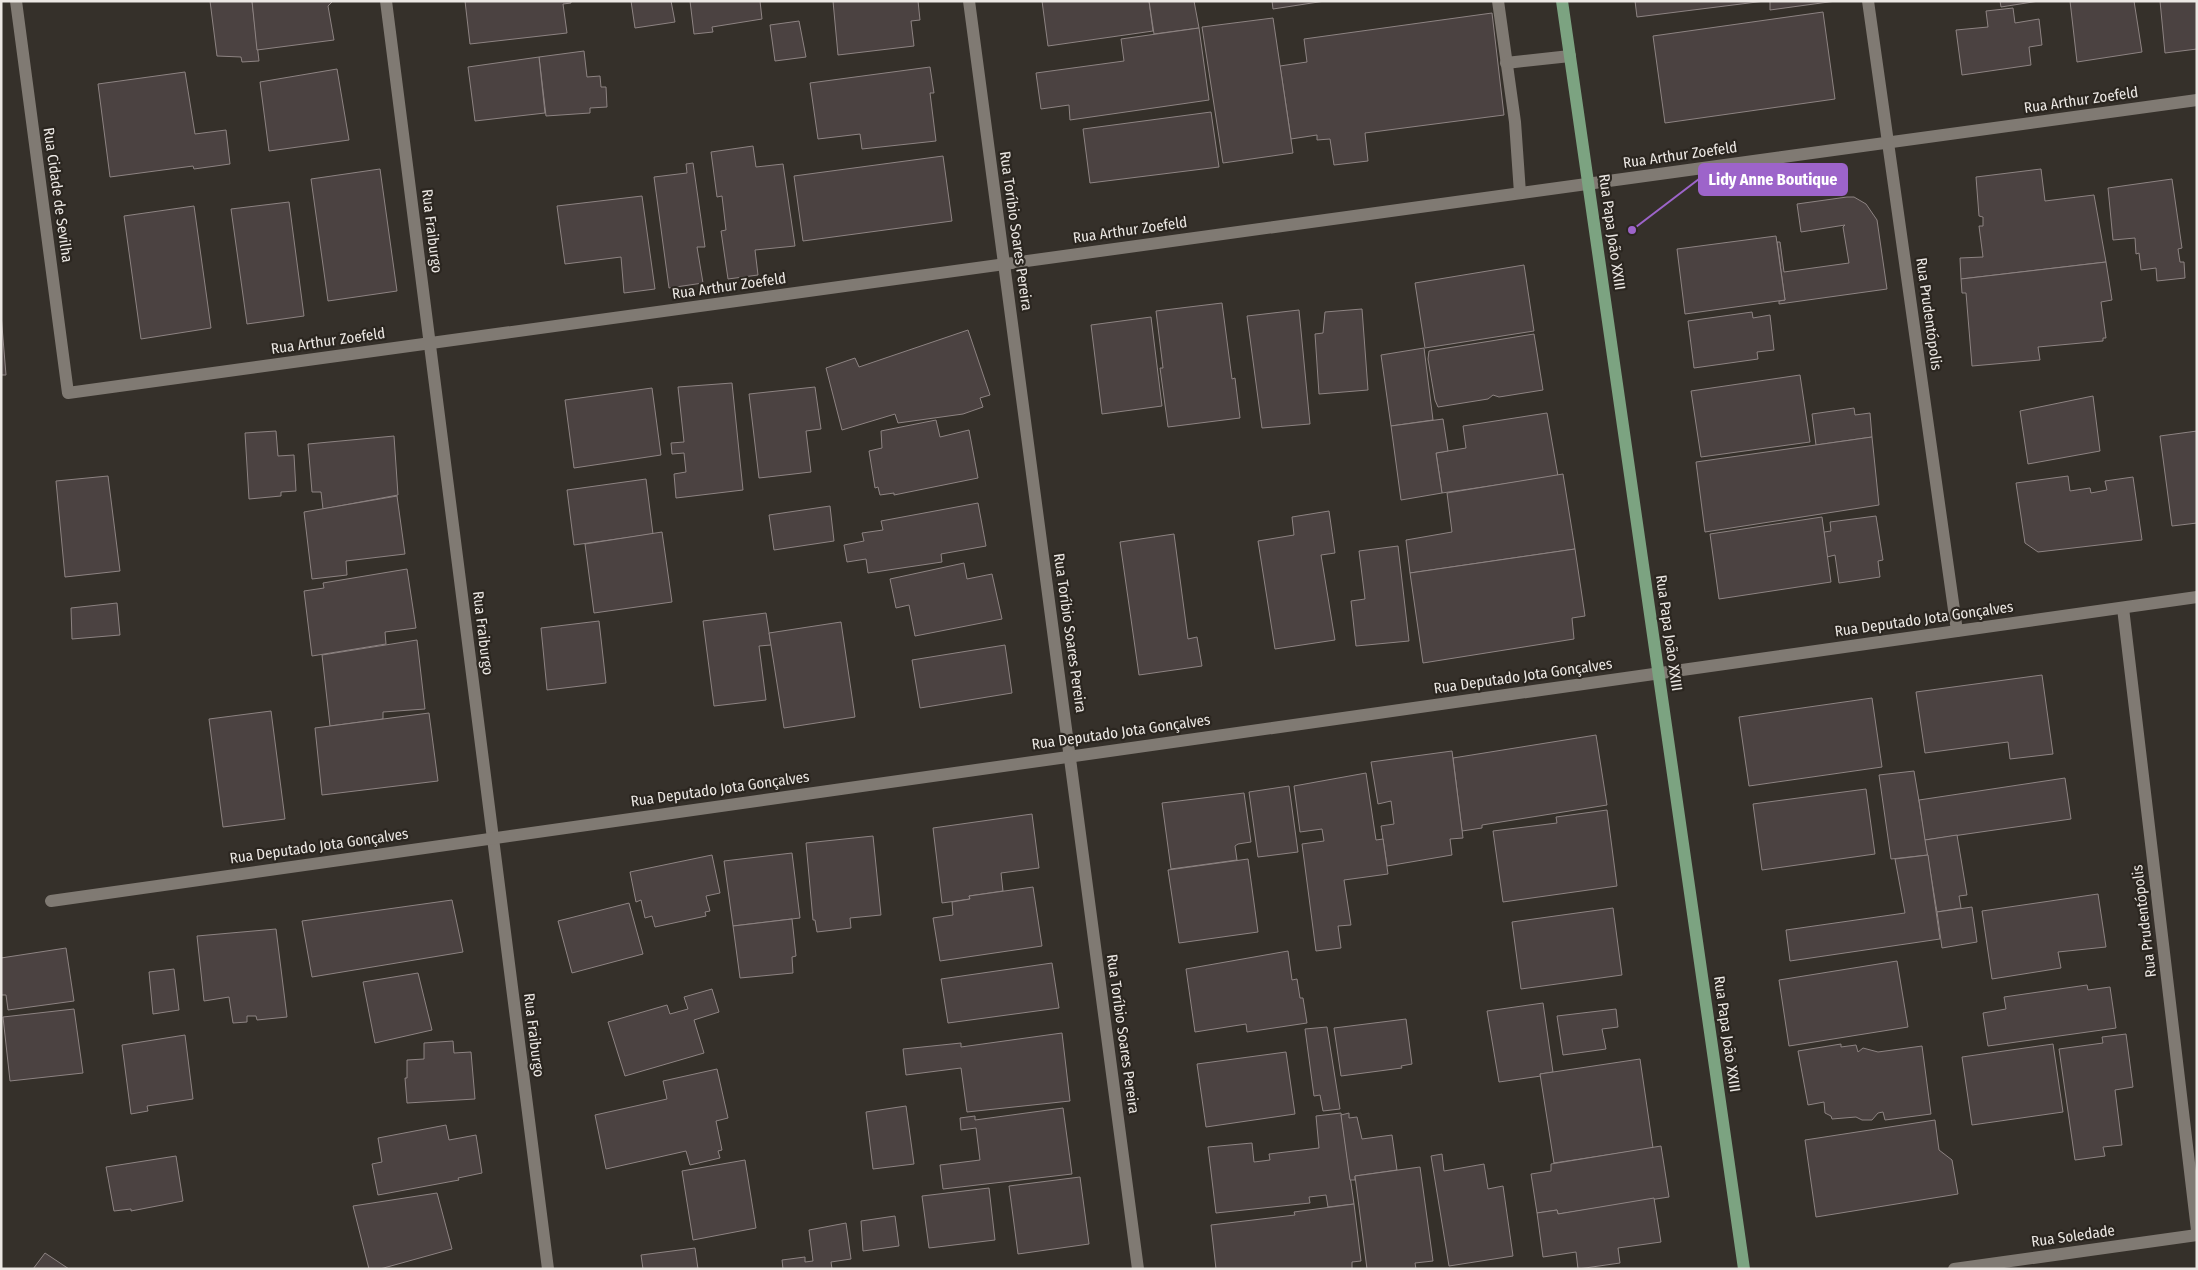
<svg xmlns="http://www.w3.org/2000/svg" width="2198" height="1270" viewBox="0 0 2198 1270" font-family="'Fira Sans Condensed',sans-serif">
<rect width="100%" height="100%" fill="#35302a"/>
<g fill="#4b4241" stroke="#8d8382">
<polygon points="210,1 252,1 259,61 242,62 241,57 217,56"/>
<polygon points="252,1 333,1 328,6 334,40 257,50"/>
<polygon points="465,1 571,1 571,3 563,4 567,33 470,44"/>
<polygon points="631,1 671,1 675,22 635,28"/>
<polygon points="690,1 760,1 762,19 712,27 713,32 694,34"/>
<polygon points="833,1 918,1 920,20 911,21 914,46 838,55"/>
<polygon points="1042,1 1149,1 1153,31 1048,46"/>
<polygon points="1149,1 1194,1 1199,28 1154,34"/>
<polygon points="1272,1 1325,1 1273,9"/>
<polygon points="1635,1 1765,1 1637,17"/>
<polygon points="1770,1 1836,1 1770,10"/>
<polygon points="2000,1 2039,1 2001,7"/>
<polygon points="2070,1 2134,1 2142,52 2077,62"/>
<polygon points="2160,1 2197,1 2197,49 2165,53"/>
<polygon points="2013,8 2015,23 2039,19 2042,45 2029,47 2031,65 1962,75 1956,30 1988,27 1986,11"/>
<polygon points="1823,12 1835,99 1665,123 1653,36"/>
<polygon points="1492,13 1504,115 1365,133 1368,161 1334,165 1330,139 1317,140 1317,135 1291,139 1280,66 1307,62 1304,39"/>
<polygon points="1273,18 1293,153 1223,163 1202,27"/>
<polygon points="799,21 806,57 775,61 770,25"/>
<polygon points="1199,28 1209,100 1070,120 1069,105 1041,109 1036,73 1124,61 1121,39"/>
<polygon points="584,51 587,77 600,76 601,87 606,87 607,107 590,108 590,113 546,116 539,57"/>
<polygon points="539,57 545,113 475,121 468,67"/>
<polygon points="930,67 934,93 930,93 936,141 862,149 860,134 818,139 810,83"/>
<polygon points="337,69 349,140 269,151 260,82"/>
<polygon points="185,72 195,134 226,130 230,164 194,169 193,166 110,177 98,84"/>
<polygon points="1211,112 1219,167 1090,183 1083,129"/>
<polygon points="753,146 756,167 783,164 795,246 755,250 758,275 728,279 721,231 726,230 722,196 717,197 711,152"/>
<polygon points="943,156 952,221 803,241 794,176"/>
<polygon points="693,163 705,247 697,247 703,283 669,288 654,177 687,173 686,164"/>
<polygon points="380,169 397,291 328,301 311,179"/>
<polygon points="2041,169 2045,201 2094,195 2106,262 1961,279 1960,258 1983,257 1979,226 1983,226 1983,217 1979,216 1976,177"/>
<polygon points="2172,179 2182,248 2178,249 2180,262 2184,262 2185,278 2157,281 2156,268 2141,270 2139,253 2136,254 2135,238 2113,240 2108,188"/>
<polygon points="642,196 655,289 624,293 621,257 565,264 557,206"/>
<polygon points="1847,197 1854,197 1866,204 1877,220 1887,289 1779,304 1779,301 1785,300 1777,242 1780,242 1784,272 1849,263 1843,227 1845,225 1801,232 1797,204"/>
<polygon points="289,202 304,316 247,324 231,209"/>
<polygon points="194,206 211,328 141,339 124,216"/>
<polygon points="1776,236 1785,300 1685,314 1677,249"/>
<polygon points="2106,262 2112,300 2101,302 2106,338 2103,338 2103,341 2038,347 2040,360 1972,366 1966,293 1962,293 1961,279"/>
<polygon points="1524,265 1534,331 1425,348 1415,283"/>
<polygon points="1222,303 1232,379 1235,378 1240,418 1168,427 1160,368 1163,368 1156,311"/>
<polygon points="1362,309 1368,390 1319,394 1315,334 1323,333 1325,312"/>
<polygon points="1299,310 1310,424 1262,428 1247,316"/>
<polygon points="1752,312 1753,318 1770,315 1774,350 1757,352 1758,359 1694,368 1688,321"/>
<polygon points="1,314 6,375 1,375"/>
<polygon points="1151,317 1162,406 1102,414 1091,325"/>
<polygon points="968,330 990,395 980,398 983,407 963,414 898,423 895,414 842,430 826,368 855,358 859,367"/>
<polygon points="1534,334 1543,390 1499,397 1493,395 1488,399 1438,407 1435,400 1428,359 1429,351"/>
<polygon points="1424,348 1433,420 1391,426 1381,355"/>
<polygon points="1800,375 1810,442 1701,457 1691,391"/>
<polygon points="732,383 743,490 676,498 674,474 686,472 684,453 672,454 671,443 684,442 678,387"/>
<polygon points="815,387 821,429 806,431 811,472 759,478 749,394"/>
<polygon points="652,388 661,455 574,468 565,400"/>
<polygon points="2093,396 2100,451 2028,464 2020,411"/>
<polygon points="1854,408 1855,415 1870,413 1872,437 1816,445 1812,414"/>
<polygon points="1547,413 1558,476 1442,493 1436,453 1466,448 1463,426"/>
<polygon points="1443,419 1448,451 1436,453 1442,493 1401,500 1391,426"/>
<polygon points="936,420 940,437 969,430 978,478 894,495 894,493 880,495 878,487 875,488 869,451 882,448 881,431"/>
<polygon points="276,431 278,456 294,455 296,491 281,492 281,496 249,499 245,433"/>
<polygon points="2197,431 2197,523 2172,526 2160,436"/>
<polygon points="394,436 398,495 323,509 321,492 312,492 308,444"/>
<polygon points="1872,437 1879,505 1705,532 1696,462"/>
<polygon points="1563,474 1575,549 1410,573 1406,540 1452,532 1447,493"/>
<polygon points="108,476 120,571 65,577 56,481"/>
<polygon points="2068,476 2070,491 2090,488 2091,493 2107,490 2105,481 2133,477 2142,540 2038,552 2025,543 2016,483"/>
<polygon points="646,479 653,534 574,545 567,490"/>
<polygon points="397,496 405,554 346,561 347,575 312,579 304,512"/>
<polygon points="978,503 986,546 941,554 942,562 868,573 866,559 847,562 844,545 864,541 862,533 883,530 881,521"/>
<polygon points="830,506 834,541 774,550 769,515"/>
<polygon points="1329,511 1335,553 1321,555 1335,640 1275,649 1258,541 1294,535 1292,517"/>
<polygon points="1876,516 1883,560 1878,561 1880,577 1839,583 1835,555 1827,557 1824,532 1831,531 1830,522"/>
<polygon points="1822,517 1831,582 1719,599 1710,534"/>
<polygon points="662,532 672,602 594,613 585,544"/>
<polygon points="1174,534 1188,639 1197,637 1202,666 1139,675 1120,542"/>
<polygon points="1398,546 1409,641 1356,646 1351,601 1365,599 1359,551"/>
<polygon points="1575,549 1585,616 1572,618 1574,639 1423,663 1410,573"/>
<polygon points="964,563 967,579 992,574 1002,619 915,636 909,605 896,608 890,579"/>
<polygon points="407,569 416,628 385,632 386,644 312,656 304,591 324,588 323,583"/>
<polygon points="117,603 120,635 72,639 71,608"/>
<polygon points="766,613 771,645 759,646 766,700 714,706 703,621"/>
<polygon points="599,621 606,683 547,690 541,628"/>
<polygon points="841,622 855,717 784,728 769,633"/>
<polygon points="417,640 425,709 383,712 383,719 330,726 322,655"/>
<polygon points="1005,645 1012,693 920,708 912,660"/>
<polygon points="2042,675 2053,754 2010,759 2008,742 1925,753 1916,692"/>
<polygon points="1872,698 1882,767 1749,786 1739,717"/>
<polygon points="271,711 285,819 223,827 209,719"/>
<polygon points="429,713 438,781 322,795 315,728"/>
<polygon points="1596,735 1607,805 1482,825 1482,828 1462,831 1453,758"/>
<polygon points="1452,751 1463,838 1450,839 1452,855 1387,866 1381,826 1394,824 1391,801 1378,804 1371,762"/>
<polygon points="1914,771 1928,855 1891,859 1879,775"/>
<polygon points="1366,773 1376,840 1383,839 1388,874 1344,880 1351,925 1338,926 1341,948 1316,951 1302,844 1324,841 1322,829 1300,832 1294,786"/>
<polygon points="2065,778 2071,819 1925,840 1919,800"/>
<polygon points="1289,786 1298,852 1258,857 1249,792"/>
<polygon points="1866,789 1875,854 1762,870 1753,804"/>
<polygon points="1244,793 1251,842 1238,844 1235,846 1237,860 1171,869 1162,803"/>
<polygon points="1607,810 1617,886 1503,902 1493,831 1557,823 1556,817"/>
<polygon points="1032,814 1039,868 1001,873 1003,891 969,896 970,899 942,903 933,828"/>
<polygon points="1957,835 1967,895 1959,896 1961,908 1937,912 1925,840"/>
<polygon points="873,836 881,915 850,918 851,928 817,932 815,920 813,920 806,843"/>
<polygon points="792,853 800,918 733,926 724,861"/>
<polygon points="712,855 720,893 706,896 710,911 705,912 706,916 655,927 652,916 645,918 641,900 636,902 630,872"/>
<polygon points="1928,855 1940,939 1790,961 1786,930 1905,913 1895,859"/>
<polygon points="1248,859 1258,932 1179,943 1168,870"/>
<polygon points="1033,887 1042,946 940,961 933,918 953,915 952,902 970,899 969,896"/>
<polygon points="2098,894 2106,947 2058,952 2061,968 1992,979 1982,911"/>
<polygon points="452,900 463,952 312,977 302,921"/>
<polygon points="629,903 643,954 572,973 558,921"/>
<polygon points="1972,907 1977,942 1942,948 1937,912"/>
<polygon points="1613,908 1622,975 1521,989 1512,922"/>
<polygon points="792,919 796,956 792,957 793,973 740,978 733,926"/>
<polygon points="276,929 287,1017 257,1020 256,1016 247,1016 247,1022 233,1023 229,997 204,1001 197,936"/>
<polygon points="66,948 74,1001 8,1010 6,995 1,995 1,958"/>
<polygon points="1288,951 1292,980 1297,979 1300,998 1303,998 1307,1023 1247,1032 1246,1024 1195,1032 1186,969"/>
<polygon points="1897,961 1908,1027 1789,1046 1779,980"/>
<polygon points="1052,963 1059,1008 948,1023 941,979"/>
<polygon points="174,969 179,1010 153,1014 149,972"/>
<polygon points="418,973 432,1030 375,1043 363,982"/>
<polygon points="2087,985 2088,990 2110,987 2116,1028 1988,1046 1983,1013 2006,1009 2004,997"/>
<polygon points="712,989 719,1012 694,1020 704,1053 625,1076 608,1022 667,1005 670,1014 688,1009 684,997"/>
<polygon points="1543,1003 1553,1072 1540,1074 1541,1076 1499,1082 1487,1011"/>
<polygon points="74,1009 83,1073 10,1081 3,1017"/>
<polygon points="1616,1009 1618,1027 1602,1029 1606,1049 1563,1055 1557,1016"/>
<polygon points="1406,1019 1412,1064 1401,1066 1402,1068 1341,1076 1334,1028"/>
<polygon points="1327,1027 1340,1109 1323,1111 1320,1095 1314,1096 1305,1029"/>
<polygon points="1062,1033 1070,1101 967,1112 961,1068 906,1075 903,1049 961,1043 961,1047"/>
<polygon points="2126,1034 2133,1087 2115,1090 2122,1145 2103,1147 2105,1156 2075,1160 2059,1049 2103,1043 2102,1037"/>
<polygon points="185,1035 193,1099 147,1106 148,1111 131,1114 122,1045"/>
<polygon points="453,1041 454,1053 471,1052 475,1099 407,1103 405,1078 407,1078 407,1060 424,1059 424,1043"/>
<polygon points="1841,1044 1841,1047 1856,1045 1858,1052 1863,1048 1878,1052 1922,1046 1931,1114 1885,1120 1883,1112 1878,1113 1872,1120 1862,1120 1856,1117 1832,1119 1831,1116 1825,1113 1824,1102 1808,1105 1798,1051"/>
<polygon points="2053,1044 2063,1112 1972,1125 1962,1057"/>
<polygon points="1286,1052 1295,1114 1206,1127 1197,1064"/>
<polygon points="1640,1059 1653,1148 1554,1163 1540,1074"/>
<polygon points="717,1069 728,1118 716,1121 722,1150 718,1151 720,1158 690,1165 686,1151 606,1169 595,1115 667,1099 663,1081"/>
<polygon points="906,1106 914,1164 873,1169 866,1112"/>
<polygon points="1063,1108 1072,1174 943,1189 940,1165 980,1160 976,1128 961,1130 960,1118 975,1116 975,1120"/>
<polygon points="1341,1113 1354,1204 1328,1207 1326,1195 1309,1197 1310,1203 1216,1213 1208,1147 1252,1143 1254,1162 1270,1160 1269,1154 1319,1148 1316,1116"/>
<polygon points="1349,1113 1349,1118 1357,1117 1362,1139 1392,1135 1397,1170 1355,1176 1355,1180 1350,1180 1341,1115"/>
<polygon points="1935,1120 1939,1150 1952,1160 1958,1194 1816,1217 1805,1140"/>
<polygon points="446,1125 449,1140 476,1135 482,1173 458,1178 459,1180 378,1195 372,1164 382,1162 378,1138"/>
<polygon points="1661,1146 1669,1197 1558,1214 1557,1210 1537,1213 1531,1174 1551,1171 1551,1164"/>
<polygon points="1442,1154 1444,1171 1484,1164 1488,1189 1503,1186 1513,1256 1449,1266 1431,1156"/>
<polygon points="176,1156 183,1201 131,1211 131,1209 114,1211 106,1167"/>
<polygon points="745,1160 756,1228 693,1240 682,1171"/>
<polygon points="1420,1167 1433,1261 1415,1263 1416,1269 1367,1269 1355,1176"/>
<polygon points="1080,1177 1089,1244 1018,1254 1009,1186"/>
<polygon points="989,1188 995,1240 929,1248 922,1196"/>
<polygon points="437,1193 452,1249 380,1269 369,1269 353,1206"/>
<polygon points="1654,1198 1661,1242 1618,1248 1620,1263 1578,1269 1576,1252 1543,1257 1537,1213 1557,1210 1558,1214"/>
<polygon points="1354,1204 1361,1261 1352,1262 1352,1269 1216,1269 1211,1225 1295,1215 1294,1212"/>
<polygon points="895,1216 899,1246 863,1251 861,1221"/>
<polygon points="846,1223 851,1259 831,1262 832,1269 783,1269 782,1260 805,1257 805,1262 813,1261 809,1230"/>
<polygon points="695,1248 698,1269 643,1269 641,1255"/>
<polygon points="45,1253 69,1269 33,1269"/>
</g>
<g fill="none" stroke-linecap="round" stroke-linejoin="round">
<g stroke="#807a73" stroke-width="12">
<polyline points="16,1 68,393 2197,100"/>
<polyline points="386,1 548,1269"/>
<polyline points="969,1 1138,1269"/>
<polyline points="1498,1 1515,122 1520,193"/>
<polyline points="1868,1 1957,631"/>
<polyline points="1506,63 1570,56"/>
<polyline points="2123,608 2197,1230"/>
<polyline points="51,901 2197,597"/>
<polyline points="1954,1269 2197,1235"/>
</g>
<polyline stroke="#7ca381" stroke-width="12" points="1562,1 1744,1269"/>
</g>
<g text-anchor="middle" dominant-baseline="central" stroke-width="4.5" stroke-linejoin="round" paint-order="stroke">
<g font-size="15" fill="#ece8e4" stroke="#2b2620">
<text transform="translate(2081 100) rotate(-8)">Rua Arthur Zoefeld</text>
<text transform="translate(1680 155) rotate(-8)">Rua Arthur Zoefeld</text>
<text transform="translate(58 195) rotate(82)">Rua Cidade de Sevilha</text>
<text transform="translate(1130 230) rotate(-8)">Rua Arthur Zoefeld</text>
<text transform="translate(432 231) rotate(83)">Rua Fraiburgo</text>
<text transform="translate(1016 231) rotate(82)">Rua Toríbio Soares Pereira</text>
<text transform="translate(1612 232) rotate(82)">Rua Papa João XXIII</text>
<text transform="translate(729 286) rotate(-8)">Rua Arthur Zoefeld</text>
<text transform="translate(1929 314) rotate(82)">Rua Prudentópolis</text>
<text transform="translate(328 341) rotate(-8)">Rua Arthur Zoefeld</text>
<text transform="translate(1924 619) rotate(-8)">Rua Deputado Jota Gonçalves</text>
<text transform="translate(483 633) rotate(83)">Rua Fraiburgo</text>
<text transform="translate(1070 633) rotate(82)">Rua Toríbio Soares Pereira</text>
<text transform="translate(1669 633) rotate(82)">Rua Papa João XXIII</text>
<text transform="translate(1523 676) rotate(-8)">Rua Deputado Jota Gonçalves</text>
<text transform="translate(1121 732) rotate(-8)">Rua Deputado Jota Gonçalves</text>
<text transform="translate(720 789) rotate(-8)">Rua Deputado Jota Gonçalves</text>
<text transform="translate(319 846) rotate(-8)">Rua Deputado Jota Gonçalves</text>
<text transform="translate(2144 921) rotate(-97)">Rua Prudentópolis</text>
<text transform="translate(1123 1034) rotate(82)">Rua Toríbio Soares Pereira</text>
<text transform="translate(1727 1034) rotate(82)">Rua Papa João XXIII</text>
<text transform="translate(534 1035) rotate(83)">Rua Fraiburgo</text>
<text transform="translate(2073 1236) rotate(-8)">Rua Soledade</text>
</g>
</g>
<path fill="none" stroke="#9d64ca" stroke-width="2" d="M1632 230L1699 179"/>
<circle fill="#9d64ca" stroke="#2b2620" stroke-width="2" cx="1632" cy="230" r="5"/>
<rect fill="#9d64ca" stroke="#9d64ca" stroke-width="2" x="1699" y="164" width="148" height="31" rx="5"/>
<g font-size="16" text-anchor="middle" font-weight="bold" fill="#fff">
<text x="1773" y="185">Lidy Anne Boutique</text>
</g>
<rect width="2198" height="1270" fill="none" stroke="#ece8e4" stroke-width="5"/>
</svg>
